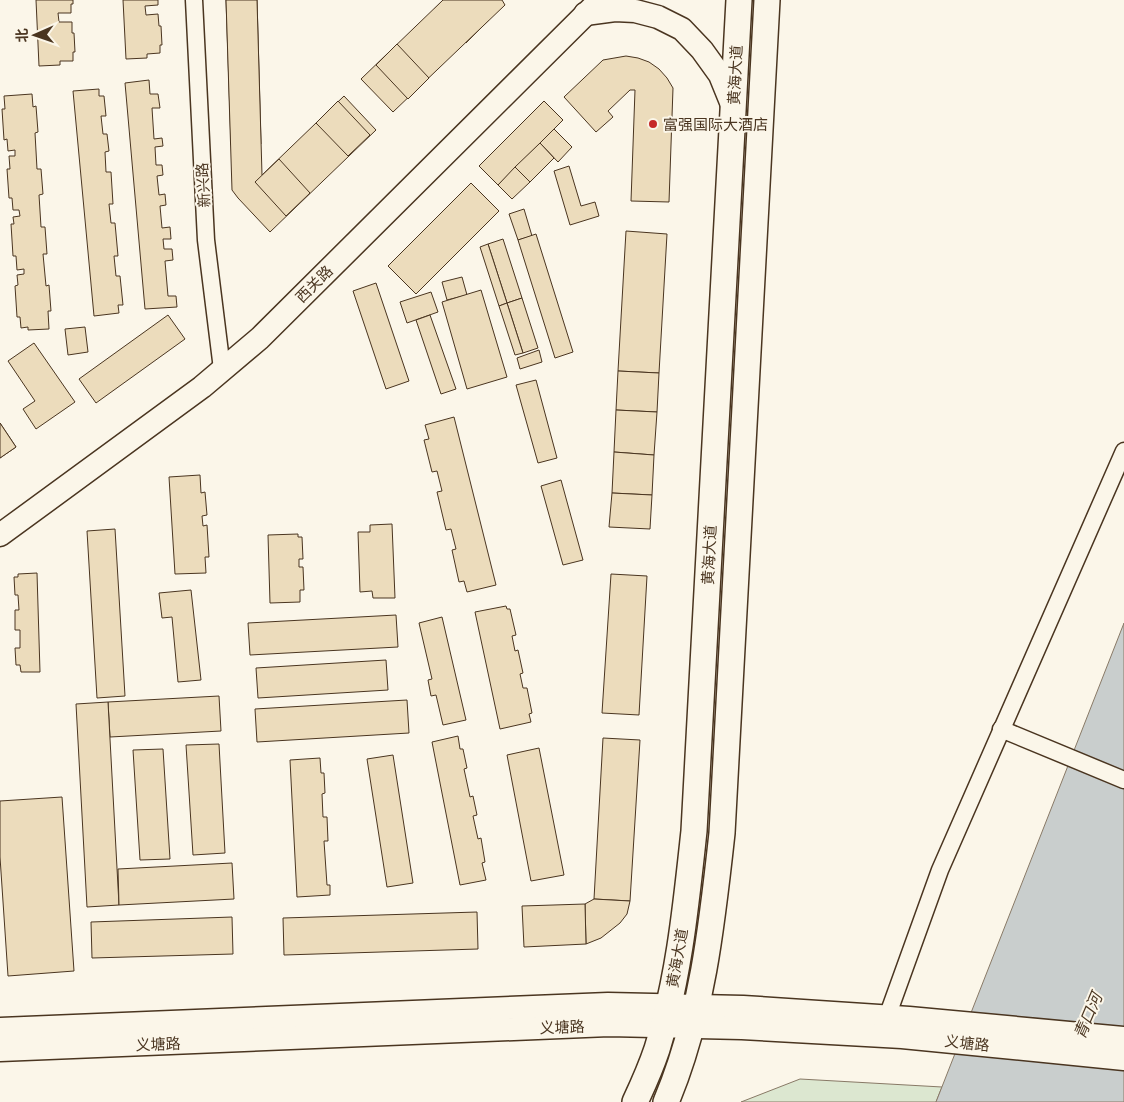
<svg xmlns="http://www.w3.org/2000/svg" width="1124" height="1102" viewBox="0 0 1124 1102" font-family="Poppins,'Noto Sans SC',sans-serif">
<rect width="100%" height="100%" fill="#fbf6e9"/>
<polygon fill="#dce7d0" stroke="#887966" points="800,1079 942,1087 936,1102 741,1102"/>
<polygon fill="#c9cecd" stroke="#887966" points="1124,623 1124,1102 936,1102"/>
<g fill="#ecdcbc" stroke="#4a3520">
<polygon points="36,0 73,0 73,4 71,4 71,13 58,13 59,22 72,22 72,33 74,33 75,52 73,52 73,61 60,61 60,65 39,66"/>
<polygon points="123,0 158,0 158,5 145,6 146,15 158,14 159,26 161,26 162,45 160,45 160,53 147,54 147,58 126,59"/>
<polygon points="226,0 257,0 261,144 231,145"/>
<polygon points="226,0 257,0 262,175 344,96 376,130 270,232 238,198 232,190"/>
<polygon points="443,0 470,0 489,20 466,43 434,9"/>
<polygon points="443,0 502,0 505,5 393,112 361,79"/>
<polygon points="397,44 429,78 408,99 376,65"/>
<polygon points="626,56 638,58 649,62 659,69 667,78 673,88 669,202 631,201 635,90 630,90 608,111 613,117 596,132 564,97 603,60"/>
<polygon points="149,80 150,94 158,94 160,108 152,108 154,139 162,138 163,146 155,147 156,165 162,165 163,175 157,176 159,195 165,194 166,205 160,206 162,228 170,227 171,239 163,239 164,249 172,249 173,260 165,261 168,296 176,296 177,307 145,309 125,83"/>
<polygon points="99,89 99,96 104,96 106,116 101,116 103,134 107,134 109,151 105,152 106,172 111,172 113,204 109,204 111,223 115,223 118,256 114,256 116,276 120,276 123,305 118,305 119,313 94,316 73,91"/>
<polygon points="32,94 33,107 36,106 38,132 35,133 37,169 41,169 43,194 39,195 41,227 45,227 47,254 43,254 46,286 49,285 51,311 48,311 49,329 28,330 28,327 21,328 20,317 17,317 15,286 18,285 17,275 24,274 24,269 17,270 16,256 13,256 11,224 14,224 13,217 20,216 19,210 13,210 12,198 9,198 7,169 10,169 9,156 15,156 15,150 8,151 7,139 4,140 2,109 5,109 4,96"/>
<polygon points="338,101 370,135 348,156 316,123"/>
<polygon points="544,101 563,120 498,185 479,166"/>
<polygon points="554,129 572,147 558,162 540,143"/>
<polygon points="540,143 554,158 530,182 515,167"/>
<polygon points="279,159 310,193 286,216 255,182"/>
<polygon points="569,166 581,206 595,202 599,216 570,225 554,171"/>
<polygon points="515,167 530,182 512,199 498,185"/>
<polygon points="471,183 499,211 416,294 388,266"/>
<polygon points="524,209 532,236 518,240 509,214"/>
<polygon points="626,231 667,234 659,373 618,371"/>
<polygon points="536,234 573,352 555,358 518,240"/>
<polygon points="503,239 522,298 507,303 488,244"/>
<polygon points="488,244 507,303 499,306 480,247"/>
<polygon points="462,277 467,295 447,300 442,282"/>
<polygon points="376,283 409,381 386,389 353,291"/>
<polygon points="481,290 507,377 467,389 442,302"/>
<polygon points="431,292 438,312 407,323 400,302"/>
<polygon points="522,298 538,348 523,353 507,303"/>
<polygon points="507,303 523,353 515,355 499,306"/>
<polygon points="168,315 185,339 96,403 79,379"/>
<polygon points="430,315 456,389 441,394 416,320"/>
<polygon points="85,327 88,352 68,355 65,329"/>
<polygon points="34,343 75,402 36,429 23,409 35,401 8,361"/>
<polygon points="539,350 542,362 520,369 517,358"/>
<polygon points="618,371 659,373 657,412 616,410"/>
<polygon points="536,380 557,458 538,463 516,385"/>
<polygon points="616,410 657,412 654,455 614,452"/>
<polygon points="454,417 496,585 467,592 464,581 459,582 452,550 456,549 451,529 446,530 437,492 442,491 437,471 432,472 424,440 429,439 425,425"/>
<polygon points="0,423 16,447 0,458"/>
<polygon points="0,423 16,447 0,458"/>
<polygon points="614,452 654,455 652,495 612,493"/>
<polygon points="200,475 201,493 205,492 207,515 202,516 203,526 207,525 209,557 205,557 206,573 175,574 169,477"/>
<polygon points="561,480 583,560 563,565 541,486"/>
<polygon points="612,493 652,495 650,529 609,527"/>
<polygon points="392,524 395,598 373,598 372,591 360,592 358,532 370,532 370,525"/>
<polygon points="115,529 125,696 97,698 87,531"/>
<polygon points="298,534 298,537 302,537 303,559 299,559 299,567 303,567 304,590 300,590 300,602 270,603 268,535"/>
<polygon points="37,573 40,672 21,672 20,665 16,665 15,648 20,648 20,630 15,630 15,610 19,610 18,595 15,595 14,577 18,577 18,574"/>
<polygon points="611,574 647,576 639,715 602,713"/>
<polygon points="191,590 201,680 178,682 172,617 162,618 159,593"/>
<polygon points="506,606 507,609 510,609 516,635 512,636 515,651 518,650 523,673 520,674 523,688 527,688 532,713 529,714 531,722 500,729 475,612"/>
<polygon points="396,615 398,647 250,655 248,623"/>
<polygon points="442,617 466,720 443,725 436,695 431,696 428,680 432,679 419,623"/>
<polygon points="386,660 388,690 258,698 256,668"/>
<polygon points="219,696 221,731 110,737 108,702"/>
<polygon points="407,700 409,733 257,742 255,709"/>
<polygon points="108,702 119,905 87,907 76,704"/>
<polygon points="458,736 460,749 463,749 467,768 464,769 470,797 473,796 477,815 473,816 478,839 481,838 485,862 482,863 486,880 460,885 432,742"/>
<polygon points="603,738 640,740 630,901 594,899"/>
<polygon points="219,744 225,853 193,855 186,745"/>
<polygon points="539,748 564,875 531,881 507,755"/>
<polygon points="163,749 170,859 140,860 133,750"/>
<polygon points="393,755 413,883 387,887 367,759"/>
<polygon points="320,758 321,773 324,773 325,793 322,794 323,817 327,817 328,841 324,841 327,885 330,885 330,895 297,897 290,760"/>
<polygon points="62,797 74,971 8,976 0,857 0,801"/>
<polygon points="232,863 234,899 119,905 118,869"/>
<polygon points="594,899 630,901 627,914 620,923 601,938 586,944 585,904"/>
<polygon points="585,904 586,944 524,947 522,906"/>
<polygon points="477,912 478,949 284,955 283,918"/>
<polygon points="232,917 233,954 92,958 91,922"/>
</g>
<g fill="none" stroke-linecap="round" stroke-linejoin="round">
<g stroke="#4a3520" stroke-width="19">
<g id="street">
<polyline points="194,0 206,240 222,369"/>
<polyline points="1001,729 1124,780"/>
<polyline points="887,1017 940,870 1124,451"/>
</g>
</g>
<g stroke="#4a3520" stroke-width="25">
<g id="secondary">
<polyline points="585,14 615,10 635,11 658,17 682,29 702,50 720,75 733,107"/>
<polyline points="0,535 202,387 260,338 600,0"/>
<polyline points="0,1029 608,1004 743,1007 909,1018 1124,1038"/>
<polyline points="0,1050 609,1025 742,1028 902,1037 1124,1059"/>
</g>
</g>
<g stroke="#4a3520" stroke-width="28">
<g id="primary">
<path d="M635,1102C643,1085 651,1067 657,1049C679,978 686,905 694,831L739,0"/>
<path d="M666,1102C702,1017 712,925 722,833L767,0"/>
</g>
</g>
<use href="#street" stroke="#fbf6e9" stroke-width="16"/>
<use href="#secondary" stroke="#fbf6e9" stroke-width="22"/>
<use href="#primary" stroke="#fbf6e9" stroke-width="25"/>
</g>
<circle fill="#c62828" stroke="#fbf6e9" stroke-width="2" cx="653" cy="124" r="5"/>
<g text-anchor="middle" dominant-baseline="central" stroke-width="4" stroke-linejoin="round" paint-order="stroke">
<g font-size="15" fill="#4a3520" stroke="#fbf6e9">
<text transform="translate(735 75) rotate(-87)">黄海大道</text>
<text transform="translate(203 185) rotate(-93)">新兴路</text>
<text transform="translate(314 284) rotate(-45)">西关路</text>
<text transform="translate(709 555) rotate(-87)">黄海大道</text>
<text transform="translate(677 958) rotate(-80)">黄海大道</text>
<text transform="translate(562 1027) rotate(-2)">义塘路</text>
<text transform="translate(967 1043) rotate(6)">义塘路</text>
<text transform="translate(158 1044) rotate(-2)">义塘路</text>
</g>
<g font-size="15" fill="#4a3520" stroke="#fbf6e9" text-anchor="start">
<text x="663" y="124">富强国际大酒店</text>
</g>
<g font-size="16" font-style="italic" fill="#4a3520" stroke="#fbf6e9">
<text transform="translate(1088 1016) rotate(-67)">青口河</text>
</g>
</g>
<g transform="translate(35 35) rotate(268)" stroke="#fbf6e9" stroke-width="4" paint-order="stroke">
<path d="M0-4L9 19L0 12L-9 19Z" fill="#4a3520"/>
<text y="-8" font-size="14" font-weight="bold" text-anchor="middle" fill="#4a3520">北</text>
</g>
</svg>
